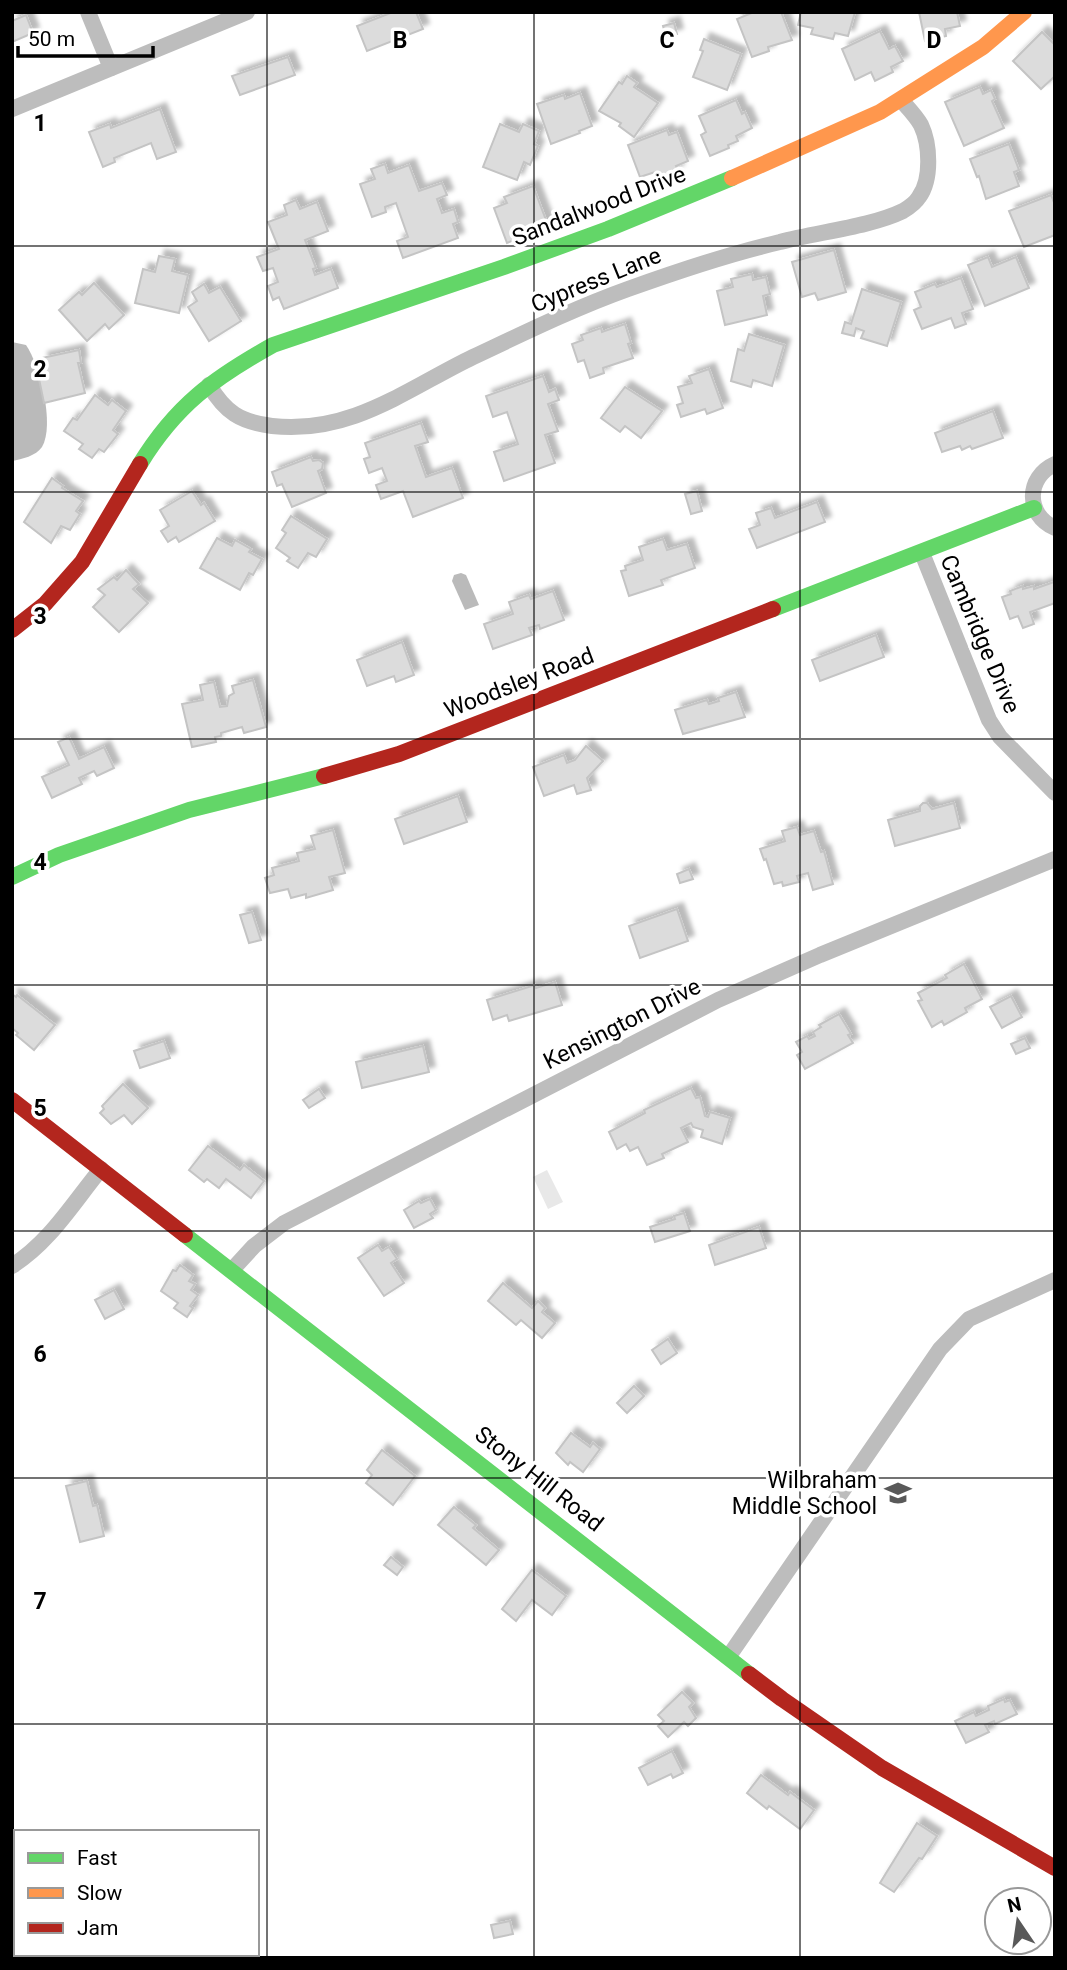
<svg xmlns="http://www.w3.org/2000/svg" width="1067" height="1970" viewBox="0 0 1067 1970" font-family="Roboto,sans-serif">
<defs>
<filter id="shadow"><feDropShadow dx="6" dy="-6" stdDeviation="2" flood-color="#0004"/></filter>
</defs>
<rect width="100%" height="100%" fill="#fff"/>
<polygon fill="#e8e8e8" points="547,1170 563,1202 548,1209 533,1177"/>
<g fill="#bababa">
<path d="M12,342L26,345C40,365 55,425 42,447C36,456 22,459 12,461Z"/>
<polygon points="461,573 466,575 479,605 465,610 452,581 454,575"/>
</g>
<g fill="#dcdcdc" stroke="#c4c4c4" stroke-width="2" filter="url(#shadow)">
<polygon points="393,12 416,12 423,29 367,51 357,26"/>
<polygon points="754,12 781,12 792,40 768,47 769,51 752,57 737,19"/>
<polygon points="801,12 855,12 848,36 835,33 833,39 811,34 813,28 798,25"/>
<polygon points="919,12 957,12 960,26 945,29 946,36 925,41"/>
<polygon points="26,15 33,33 12,42 12,21"/>
<polygon points="674,23 677,34 666,37 663,26"/>
<polygon points="880,31 889,49 895,46 903,61 891,67 893,72 875,81 871,72 855,80 842,49"/>
<polygon points="1042,32 1055,45 1055,76 1041,89 1013,61"/>
<polygon points="704,39 741,54 727,90 693,77 703,51 700,50"/>
<polygon points="288,57 295,75 240,95 232,76"/>
<polygon points="627,76 637,83 634,87 658,103 634,137 619,126 621,123 599,111 619,82 622,84"/>
<polygon points="980,87 983,94 991,90 995,99 992,101 1004,128 964,146 945,102"/>
<polygon points="580,93 592,126 579,131 580,133 551,144 537,104 564,95 565,99"/>
<polygon points="736,100 742,114 745,112 752,128 736,136 738,141 728,145 729,148 710,156 701,135 706,132 699,116"/>
<polygon points="160,109 176,152 157,159 151,143 114,158 115,162 103,167 89,132 110,124 111,128"/>
<polygon points="500,124 519,132 523,124 539,131 534,144 538,146 530,165 524,162 517,180 483,167"/>
<polygon points="667,130 669,135 677,132 688,161 676,166 678,170 657,179 655,172 640,177 628,145"/>
<polygon points="1009,144 1019,170 1014,172 1019,186 986,199 979,176 977,177 970,159"/>
<polygon points="385,164 388,173 409,165 419,191 442,183 447,195 437,199 442,213 454,209 458,222 453,224 458,238 403,258 397,241 408,237 396,203 385,207 386,212 372,217 360,184 375,179 371,169"/>
<polygon points="533,186 549,228 530,235 529,231 518,235 519,238 507,243 494,208 507,203 504,197"/>
<polygon points="1051,195 1055,205 1055,235 1024,247 1009,211"/>
<polygon points="296,200 300,209 317,202 328,231 305,240 316,268 313,269 315,275 331,269 338,288 284,309 279,297 273,300 268,286 278,282 273,268 263,271 257,257 279,249 268,222 287,215 284,205"/>
<polygon points="834,250 846,292 818,300 815,293 802,297 792,262"/>
<polygon points="159,256 175,259 172,271 188,275 179,313 135,303 143,269 155,272"/>
<polygon points="988,257 992,267 1016,257 1029,288 985,306 968,265"/>
<polygon points="752,274 753,280 766,277 770,294 763,296 767,315 725,325 717,291 733,287 731,279"/>
<polygon points="961,278 973,309 962,313 966,324 955,328 951,318 922,329 914,310 921,307 915,292 935,284 937,287"/>
<polygon points="94,283 124,315 109,329 105,324 87,341 59,310 79,292 82,295"/>
<polygon points="204,284 209,293 220,287 241,321 209,341 188,307 197,301 192,292"/>
<polygon points="862,289 901,302 887,346 861,338 864,331 856,328 854,336 842,333 845,322 851,324"/>
<polygon points="625,324 631,343 628,344 633,358 603,368 604,373 590,378 584,360 578,362 572,344 583,340 581,335 601,328 602,332"/>
<polygon points="749,334 784,345 772,386 753,380 751,387 731,381 738,349 744,351"/>
<polygon points="79,350 81,363 78,363 85,393 44,403 38,374 45,373 42,358"/>
<polygon points="709,369 723,408 707,414 705,409 681,417 677,405 683,403 678,387 692,383 689,376"/>
<polygon points="543,376 549,392 555,389 559,400 548,404 558,431 545,435 555,463 504,481 494,452 518,444 507,412 493,417 486,396"/>
<polygon points="625,387 662,411 641,438 625,426 620,432 601,418"/>
<polygon points="95,395 108,405 112,400 126,411 113,430 118,434 104,452 99,449 92,458 79,449 83,444 64,431 73,418 77,420"/>
<polygon points="993,411 1003,438 972,449 970,446 962,450 960,446 942,452 935,433"/>
<polygon points="421,423 428,442 415,446 426,477 452,468 463,498 413,517 403,491 381,499 376,485 387,481 382,468 369,473 364,459 370,457 365,443"/>
<polygon points="311,457 313,461 319,460 323,463 322,469 318,471 326,493 292,507 282,484 277,486 272,472"/>
<polygon points="52,478 63,486 62,488 83,501 76,511 80,514 70,530 61,526 51,543 24,522"/>
<polygon points="192,491 201,505 204,503 215,521 179,542 176,537 168,542 161,531 169,526 160,510"/>
<polygon points="697,491 702,511 691,514 685,494"/>
<polygon points="817,502 825,522 757,548 749,529 760,525 756,513 771,508 775,518"/>
<polygon points="291,516 327,539 316,557 308,553 298,568 287,561 290,558 276,548 286,533 282,530"/>
<polygon points="217,538 232,546 235,540 251,549 249,552 262,559 253,575 249,573 240,590 200,568"/>
<polygon points="663,539 667,550 687,544 695,568 661,580 663,585 629,596 621,571 626,570 625,566 643,560 639,547"/>
<polygon points="126,570 139,584 133,589 148,603 119,632 93,607 105,595 98,589 114,577 117,580"/>
<polygon points="1054,582 1055,603 1030,612 1034,624 1023,628 1018,616 1010,619 1002,597 1011,594 1010,591 1023,586 1023,589 1034,586 1034,589"/>
<polygon points="553,591 564,620 540,629 539,625 529,628 532,635 493,649 484,624 513,614 509,602 529,595 531,599"/>
<polygon points="876,635 884,657 820,681 812,660"/>
<polygon points="402,642 414,675 396,682 394,676 367,686 357,660"/>
<polygon points="253,680 266,727 244,733 242,727 221,733 221,736 215,737 216,742 192,747 182,704 203,700 200,685 214,682 220,707 227,706 229,696 234,693 232,686"/>
<polygon points="736,692 745,717 683,734 675,710 707,700 709,704 719,701 718,698"/>
<polygon points="69,737 79,759 104,747 114,768 97,776 94,771 79,778 82,784 52,798 42,777 69,765 58,742"/>
<polygon points="586,746 603,761 587,778 591,790 577,794 574,785 544,796 533,767 564,755 567,763 575,760"/>
<polygon points="458,796 467,822 404,844 395,819"/>
<polygon points="923,803 927,803 932,809 954,803 960,828 895,846 888,820 920,811 920,806"/>
<polygon points="797,827 800,835 814,831 821,852 824,851 833,884 813,890 808,873 797,876 799,882 783,886 782,882 774,884 766,859 764,860 760,849 785,841 782,831"/>
<polygon points="333,830 345,873 329,877 333,890 306,898 306,894 291,898 288,889 270,893 265,878 274,875 272,868 299,861 297,853 315,849 311,836"/>
<polygon points="689,869 693,879 680,883 677,874"/>
<polygon points="677,909 688,941 640,958 629,926"/>
<polygon points="252,912 261,940 249,943 240,915"/>
<polygon points="964,964 982,999 965,1008 967,1012 944,1025 942,1021 932,1027 918,1001 922,1000 918,993 947,978 945,975"/>
<polygon points="555,982 562,1005 509,1021 507,1015 493,1020 487,1000 535,985 536,988"/>
<polygon points="12,994 16,997 17,995 55,1025 34,1050 16,1035 18,1033 12,1028"/>
<polygon points="1011,996 1022,1017 1002,1028 990,1007"/>
<polygon points="839,1014 851,1034 848,1035 853,1043 805,1069 797,1055 802,1052 796,1042 807,1036 809,1039 815,1036 813,1032 821,1027 819,1025"/>
<polygon points="1025,1038 1030,1048 1016,1054 1011,1044"/>
<polygon points="164,1041 170,1058 140,1068 134,1051"/>
<polygon points="423,1046 429,1072 362,1088 356,1062"/>
<polygon points="123,1084 148,1108 132,1124 124,1115 111,1124 100,1113 104,1109 102,1106"/>
<polygon points="691,1088 696,1098 700,1097 705,1116 708,1117 710,1112 730,1118 722,1144 701,1137 703,1130 693,1127 691,1123 681,1128 688,1142 662,1154 664,1158 647,1165 638,1147 630,1151 626,1144 617,1149 609,1132 645,1113 644,1110"/>
<polygon points="319,1089 325,1098 309,1108 303,1100"/>
<polygon points="208,1146 240,1170 244,1165 264,1181 251,1198 226,1179 219,1188 207,1179 204,1182 189,1170"/>
<polygon points="430,1199 436,1210 430,1214 433,1218 414,1228 404,1210 419,1201 421,1203"/>
<polygon points="684,1213 690,1231 655,1242 650,1227 675,1219 674,1216"/>
<polygon points="759,1227 766,1248 715,1265 709,1245"/>
<polygon points="378,1245 382,1251 389,1247 397,1259 391,1263 404,1283 384,1296 358,1258"/>
<polygon points="180,1265 193,1275 189,1281 195,1284 191,1290 198,1295 190,1306 193,1308 187,1317 174,1308 178,1303 161,1291 173,1270 176,1271"/>
<polygon points="503,1283 532,1308 538,1301 545,1308 542,1312 555,1323 542,1338 521,1320 516,1325 488,1301"/>
<polygon points="114,1290 124,1309 105,1319 95,1300"/>
<polygon points="668,1339 677,1353 661,1364 652,1350"/>
<polygon points="634,1386 644,1396 627,1413 617,1403"/>
<polygon points="571,1433 590,1447 593,1443 600,1449 583,1472 570,1462 568,1465 556,1453"/>
<polygon points="382,1450 415,1476 393,1505 366,1483 372,1475 367,1470"/>
<polygon points="87,1481 93,1506 97,1505 104,1536 80,1542 66,1486"/>
<polygon points="454,1507 476,1525 473,1528 499,1550 486,1565 438,1525"/>
<polygon points="391,1557 403,1567 397,1575 384,1565"/>
<polygon points="532,1570 566,1596 552,1615 532,1600 516,1621 502,1609"/>
<polygon points="682,1692 693,1703 689,1707 696,1718 688,1726 684,1722 668,1737 658,1726 664,1721 658,1715"/>
<polygon points="1004,1699 1005,1702 1010,1700 1017,1714 995,1724 994,1721 985,1725 989,1732 966,1743 955,1721 974,1712 976,1716 989,1710 988,1706"/>
<polygon points="672,1751 683,1773 673,1778 671,1774 648,1785 639,1768"/>
<polygon points="761,1775 788,1795 790,1792 814,1810 800,1829 769,1806 767,1809 747,1793"/>
<polygon points="917,1823 937,1836 922,1859 919,1858 894,1892 880,1883"/>
<polygon points="510,1921 513,1934 494,1938 491,1925"/>
</g>
<g fill="none" stroke-linecap="round" stroke-linejoin="round">
<g stroke="#bdbdbd" stroke-width="16">
<polyline points="88,12 111,68"/>
<polyline points="12,109 247,12"/>
<path d="M209,385C225,412 240,422 272,426C350,435 407,389 473,357C524,333 575,308 628,289C678,271 728,254 780,242C817,232 870,227 903,211C908,208 916,202 919,197C932,179 930,144 921,125C916,116 908,108 901,100"/>
<path d="M1055,464C1026,477 1025,515 1055,528"/>
<polyline points="922,553 989,720 1000,737 1055,793"/>
<path d="M12,1266C50,1242 73,1203 101,1169"/>
<polyline points="232,1270 254,1246 284,1223 718,1000 820,955 1055,859"/>
<polyline points="729,1656 940,1349 969,1319 1055,1280"/>
</g>
<g stroke="#63d668" stroke-width="16">
<path d="M140,464C176,405 214,378 273,345L504,267L608,229L732,178"/>
<polyline points="773,609 1034,508"/>
<polyline points="12,877 59,855 189,810 324,776"/>
<polyline points="185,1235 749,1674"/>
</g>
<polyline stroke="#ff974d" stroke-width="16" points="732,178 880,112 983,47 1024,12"/>
<g stroke="#b3261e" stroke-width="16">
<polyline points="12,630 45,604 82,562 140,464"/>
<polyline points="324,776 399,754 773,609"/>
<polyline points="12,1100 185,1235"/>
<polyline points="749,1674 782,1699 882,1768 1055,1868"/>
</g>
</g>
<path fill="none" stroke="#000" stroke-width="2" stroke-opacity="0.55" d="M267,12V1958M534,12V1958M800,12V1958M12,246H1055M12,492H1055M12,739H1055M12,985H1055M12,1231H1055M12,1478H1055M12,1724H1055"/>
<defs>
<g id="school-bare" transform="scale(2.1)"><path d="M0-5L7-2L0 1L-7-2ZM-4 1L0 2.5L4 1V4Q0 6-4 4Z" fill="#595959" stroke="#fff" stroke-width="2.5" paint-order="stroke"/></g>
</defs>
<g fill-rule="evenodd">
<use href="#school-bare" x="898" y="1493"/>
</g>
<g text-anchor="middle" dominant-baseline="central" stroke-width="7" stroke-linejoin="round" paint-order="stroke">
<g font-size="23" fill="#000" stroke="#fff">
<text transform="translate(599 206) rotate(-21)">Sandalwood Drive</text>
<text transform="translate(596 280) rotate(-22)">Cypress Lane</text>
<text transform="translate(980 634) rotate(67)">Cambridge Drive</text>
<text transform="translate(519 683) rotate(-21)">Woodsley Road</text>
<text transform="translate(622 1024) rotate(-27)">Kensington Drive</text>
<text transform="translate(539 1479) rotate(38)">Stony Hill Road</text>
</g>
<g font-size="23" fill="#000" stroke="#fff" text-anchor="end">
<text x="877" y="1480">Wilbraham<tspan x="877" dy="26">Middle School</tspan></text>
</g>
</g>
<g font-size="23" text-anchor="middle" font-weight="bold" fill="#000" stroke="#fff" stroke-width="7" stroke-linejoin="round" paint-order="stroke">
<text x="400" y="48">B</text>
<text x="667" y="48">C</text>
<text x="934" y="48">D</text>
<text x="40" y="131">1</text>
<text x="40" y="377">2</text>
<text x="40" y="624">3</text>
<text x="40" y="870">4</text>
<text x="40" y="1116">5</text>
<text x="40" y="1362">6</text>
<text x="40" y="1609">7</text>
</g>
<rect width="1067" height="1970" fill="none" stroke="#000000" stroke-width="28"/>
<rect x="14" y="1830" width="245" height="126" fill="#ffffff" stroke="#999999" stroke-width="2"/>
<rect x="28" y="1853" width="35" height="10" fill="#63d668" stroke="#999999" stroke-width="2"/>
<text x="77" y="1865" font-size="21" fill="#000000">Fast</text>
<rect x="28" y="1888" width="35" height="10" fill="#ff974d" stroke="#999999" stroke-width="2"/>
<text x="77" y="1900" font-size="21" fill="#000000">Slow</text>
<rect x="28" y="1923" width="35" height="10" fill="#b3261e" stroke="#999999" stroke-width="2"/>
<text x="77" y="1935" font-size="21" fill="#000000">Jam</text>
<g transform="translate(1018 1921) rotate(347)"><circle r="33" fill="#ffffff" stroke="#999999" stroke-width="2"/>
<path d="M0-5L12 26L0 18L-12 26Z" fill="#595959"/>
<text y="-10" font-size="19" font-weight="bold" text-anchor="middle" fill="#000000">N</text>
</g>
<path d="M18 46v10h135v-10" fill="none" stroke="#000000" stroke-width="3.5"/>
<text x="28" y="46" font-size="21" fill="#000000" stroke="#ffffff" stroke-width="5" paint-order="stroke">50 m</text>
</svg>
